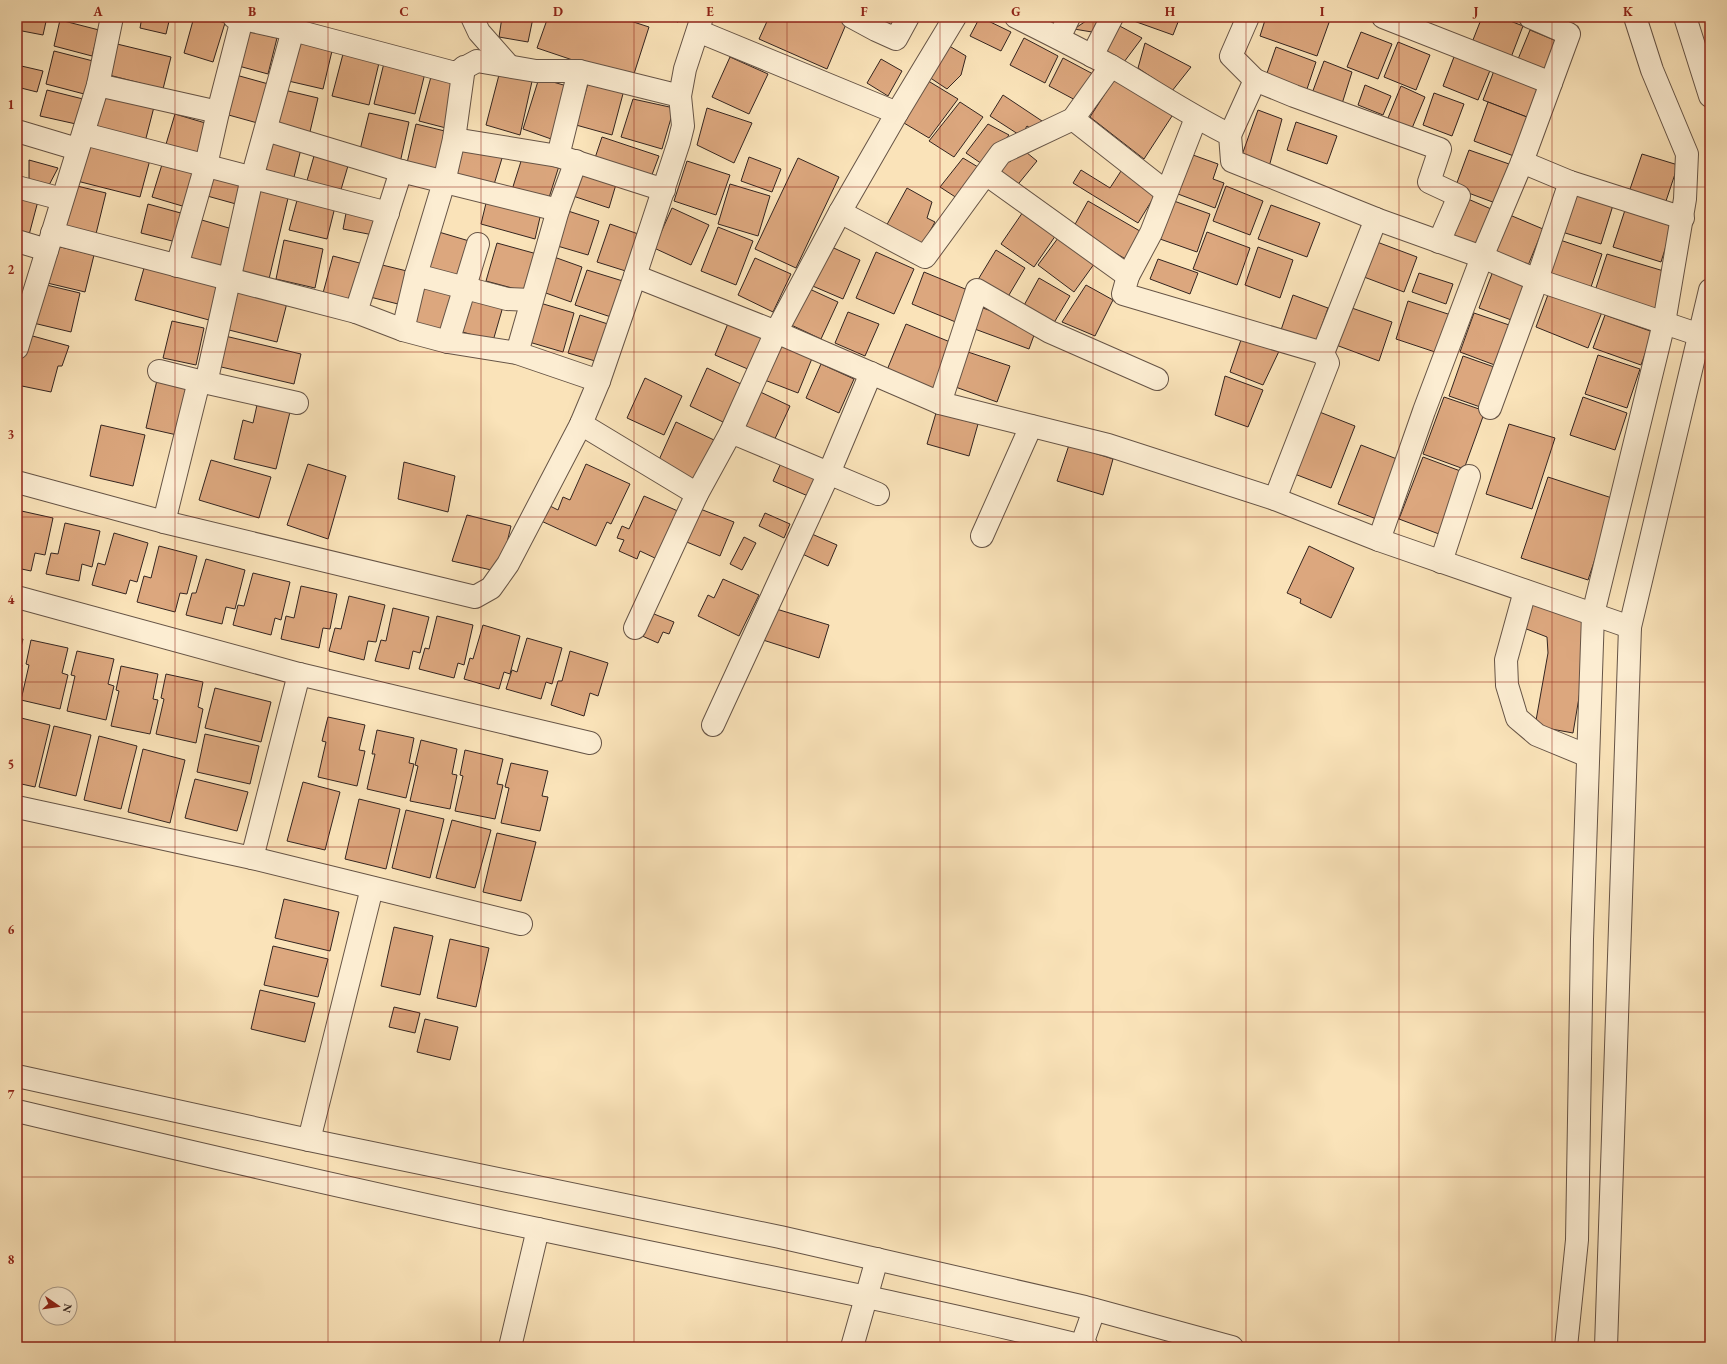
<svg xmlns="http://www.w3.org/2000/svg" width="1727" height="1364" viewBox="0 0 1727 1364" font-family="'EB Garamond',serif">
<rect width="100%" height="100%" fill="#fae3b9"/>
<filter id="stains"><feTurbulence type="fractalNoise" baseFrequency=".005" numOctaves="4"/><feColorMatrix values="0 0 0 0 .2 0 0 0 0 .09 0 0 0 0 .02 0 0 0 .5 -.17"/></filter>
<radialGradient id="worn" r=".72"><stop offset=".6" stop-color="#630" stop-opacity="0"/><stop offset="1" stop-color="#630" stop-opacity=".3"/></radialGradient>
<g fill="#dca77e" stroke="#342520">
<polygon points="17,17 47,17 43,35 17,30"/>
<polygon points="142,17 170,17 166,34 140,28"/>
<polygon points="194,17 205,17 225,23 213,62 184,53"/>
<polygon points="502,17 533,18 528,42 499,37"/>
<polygon points="548,17 618,17 649,27 632,80 537,48"/>
<polygon points="662,17 680,17 678,22"/>
<polygon points="769,17 837,17 847,22 827,69 759,39"/>
<polygon points="980,17 1011,32 1001,51 970,36"/>
<polygon points="1132,17 1180,17 1173,35 1131,20"/>
<polygon points="1266,17 1331,17 1317,56 1260,36"/>
<polygon points="1482,17 1500,17 1523,26 1510,60 1471,45"/>
<polygon points="1105,18 1092,32 1074,29 1089,19"/>
<polygon points="60,20 99,30 92,56 54,46"/>
<polygon points="1116,24 1142,38 1124,62 1102,53"/>
<polygon points="244,30 277,38 268,74 235,65"/>
<polygon points="1530,30 1559,42 1544,76 1516,64"/>
<polygon points="1361,32 1392,44 1378,79 1347,67"/>
<polygon points="1024,38 1058,56 1045,83 1010,65"/>
<polygon points="293,41 332,51 323,89 284,80"/>
<polygon points="1398,42 1430,55 1416,90 1384,77"/>
<polygon points="1145,43 1191,67 1172,91 1138,68"/>
<polygon points="117,44 171,57 163,89 109,75"/>
<polygon points="946,44 966,56 961,75 947,89 923,73"/>
<polygon points="1276,47 1316,62 1306,92 1266,76"/>
<polygon points="1457,49 1493,63 1478,100 1443,86"/>
<polygon points="54,51 97,62 88,95 46,84"/>
<polygon points="343,54 379,63 369,105 332,96"/>
<polygon points="730,57 768,74 749,114 712,97"/>
<polygon points="1063,58 1093,74 1079,102 1049,86"/>
<polygon points="881,59 902,71 888,96 867,83"/>
<polygon points="1324,61 1352,72 1341,107 1311,96"/>
<polygon points="384,63 425,73 415,114 374,104"/>
<polygon points="17,65 43,71 37,92 17,87"/>
<polygon points="1495,68 1545,87 1532,119 1483,100"/>
<polygon points="500,71 533,77 520,135 486,125"/>
<polygon points="1119,72 1174,113 1144,159 1090,117"/>
<polygon points="432,73 459,81 446,128 419,121"/>
<polygon points="236,75 272,85 261,124 225,114"/>
<polygon points="539,78 567,86 554,140 523,129"/>
<polygon points="925,79 958,99 929,138 904,123 920,95"/>
<polygon points="589,80 624,90 612,135 576,125"/>
<polygon points="1365,85 1391,96 1383,115 1358,105"/>
<polygon points="1401,86 1425,97 1410,133 1386,123"/>
<polygon points="100,89 155,103 145,142 90,128"/>
<polygon points="280,89 318,98 309,136 271,127"/>
<polygon points="47,90 83,99 76,124 40,116"/>
<polygon points="1434,93 1464,104 1452,136 1423,125"/>
<polygon points="1003,95 1042,121 1036,132 1027,126 1021,136 990,116"/>
<polygon points="633,99 674,108 662,149 621,137"/>
<polygon points="960,102 983,117 954,157 929,141"/>
<polygon points="1488,102 1532,119 1519,158 1474,141"/>
<polygon points="707,108 752,123 734,163 697,145"/>
<polygon points="1258,110 1282,119 1269,167 1242,155"/>
<polygon points="369,113 409,122 400,163 359,154"/>
<polygon points="175,114 212,125 201,162 164,151"/>
<polygon points="1296,122 1337,136 1327,164 1287,150"/>
<polygon points="416,124 453,133 443,172 407,163"/>
<polygon points="988,124 1009,135 985,166 966,153"/>
<polygon points="266,136 302,145 293,181 258,173"/>
<polygon points="602,137 659,156 650,180 594,161"/>
<polygon points="87,140 151,156 140,197 77,181"/>
<polygon points="460,141 503,155 492,191 449,177"/>
<polygon points="1021,148 1037,161 1015,188 995,172 1005,159 1010,162"/>
<polygon points="316,149 350,159 340,193 306,184"/>
<polygon points="1469,150 1512,165 1498,204 1455,188"/>
<polygon points="1642,154 1678,165 1665,204 1629,192"/>
<polygon points="523,155 559,166 547,204 511,193"/>
<polygon points="1193,155 1218,164 1213,179 1224,183 1215,208 1178,194"/>
<polygon points="749,157 781,169 772,192 741,181"/>
<polygon points="164,158 201,169 189,208 152,197"/>
<polygon points="798,158 839,177 796,268 755,249"/>
<polygon points="963,158 983,170 960,200 940,187"/>
<polygon points="29,160 58,168 48,187 29,183"/>
<polygon points="687,161 730,175 716,215 674,201"/>
<polygon points="1081,170 1110,188 1121,171 1157,192 1138,223 1073,183"/>
<polygon points="583,171 617,181 609,208 573,196"/>
<polygon points="206,172 242,181 236,204 200,194"/>
<polygon points="730,184 770,196 758,236 718,224"/>
<polygon points="73,185 106,193 95,238 63,230"/>
<polygon points="255,185 289,194 269,279 234,270"/>
<polygon points="1226,186 1263,201 1250,235 1213,221"/>
<polygon points="907,188 932,202 927,218 935,222 921,247 884,230"/>
<polygon points="1575,191 1614,202 1601,244 1562,232"/>
<polygon points="299,193 336,203 327,239 289,230"/>
<polygon points="17,198 38,201 29,235 17,234"/>
<polygon points="487,199 541,213 535,239 481,224"/>
<polygon points="1468,199 1498,212 1483,250 1453,236"/>
<polygon points="1088,201 1145,234 1129,261 1073,228"/>
<polygon points="1174,201 1210,214 1197,252 1160,239"/>
<polygon points="148,204 188,215 180,243 141,233"/>
<polygon points="1271,205 1320,223 1307,257 1258,239"/>
<polygon points="347,208 382,215 378,236 343,229"/>
<polygon points="672,208 709,225 691,265 654,248"/>
<polygon points="1025,209 1058,232 1034,267 1001,244"/>
<polygon points="565,210 599,221 588,255 554,245"/>
<polygon points="1625,210 1673,224 1661,262 1613,247"/>
<polygon points="1505,213 1543,229 1527,268 1489,252"/>
<polygon points="195,218 239,231 227,273 183,260"/>
<polygon points="610,224 644,236 632,273 597,262"/>
<polygon points="718,227 753,241 736,285 701,271"/>
<polygon points="432,230 476,243 465,279 421,266"/>
<polygon points="1207,232 1250,248 1237,285 1193,269"/>
<polygon points="1061,234 1097,260 1074,292 1038,265"/>
<polygon points="1554,238 1602,254 1589,293 1541,277"/>
<polygon points="284,240 323,249 315,288 276,279"/>
<polygon points="1377,242 1417,257 1404,292 1364,277"/>
<polygon points="497,243 537,254 527,292 486,281"/>
<polygon points="825,244 860,260 843,299 808,284"/>
<polygon points="52,245 94,255 85,292 43,282"/>
<polygon points="1258,247 1293,260 1280,298 1245,285"/>
<polygon points="996,250 1025,268 1006,300 976,283"/>
<polygon points="876,252 914,269 894,314 856,298"/>
<polygon points="1607,254 1667,272 1655,312 1594,294"/>
<polygon points="333,256 367,265 357,303 323,293"/>
<polygon points="554,257 582,267 571,302 543,292"/>
<polygon points="755,258 791,274 773,312 738,295"/>
<polygon points="1158,259 1198,273 1190,294 1150,279"/>
<polygon points="146,261 219,280 209,320 135,300"/>
<polygon points="374,263 411,272 402,305 366,296"/>
<polygon points="587,270 626,282 614,318 575,305"/>
<polygon points="1493,271 1528,284 1514,321 1479,308"/>
<polygon points="924,272 970,291 958,323 912,304"/>
<polygon points="1419,273 1453,284 1446,304 1412,292"/>
<polygon points="419,277 459,288 447,331 407,321"/>
<polygon points="1039,278 1070,296 1052,326 1022,309"/>
<polygon points="38,283 80,293 71,332 29,322"/>
<polygon points="1086,285 1113,300 1095,336 1062,322"/>
<polygon points="236,286 288,299 277,342 225,329"/>
<polygon points="803,286 838,302 821,339 787,323"/>
<polygon points="468,292 504,303 493,341 456,330"/>
<polygon points="1549,292 1602,312 1588,348 1536,327"/>
<polygon points="1293,295 1328,308 1316,342 1281,330"/>
<polygon points="1408,301 1451,315 1438,353 1396,339"/>
<polygon points="540,303 574,313 563,352 529,342"/>
<polygon points="980,307 1037,327 1029,349 972,328"/>
<polygon points="1349,307 1392,322 1379,361 1336,345"/>
<polygon points="848,312 879,324 865,356 835,343"/>
<polygon points="1474,313 1515,327 1500,367 1460,352"/>
<polygon points="580,315 614,326 602,363 568,353"/>
<polygon points="1605,315 1653,332 1641,365 1593,348"/>
<polygon points="172,321 204,328 196,365 163,358"/>
<polygon points="729,321 764,335 750,370 715,355"/>
<polygon points="906,324 955,344 935,391 887,370"/>
<polygon points="1243,334 1281,347 1263,385 1230,372"/>
<polygon points="29,335 69,346 62,366 58,366 51,392 17,385 17,356"/>
<polygon points="225,336 301,354 294,384 217,366"/>
<polygon points="777,342 813,356 798,393 762,379"/>
<polygon points="962,350 1010,366 997,402 950,385"/>
<polygon points="1598,355 1640,369 1627,408 1585,394"/>
<polygon points="1463,356 1497,368 1483,408 1449,396"/>
<polygon points="821,364 854,379 839,413 806,398"/>
<polygon points="707,368 743,385 725,423 690,406"/>
<polygon points="1225,376 1263,390 1248,427 1215,415"/>
<polygon points="645,378 682,396 664,435 627,418"/>
<polygon points="157,380 188,387 177,435 146,428"/>
<polygon points="754,389 790,406 773,443 737,426"/>
<polygon points="1444,397 1485,411 1464,469 1423,454"/>
<polygon points="1583,397 1627,413 1615,450 1570,435"/>
<polygon points="257,405 290,412 276,469 234,459 243,420 253,423"/>
<polygon points="1317,411 1355,426 1331,488 1292,473"/>
<polygon points="936,413 978,424 969,456 927,444"/>
<polygon points="676,422 714,440 695,480 658,462"/>
<polygon points="1509,424 1555,438 1532,509 1486,494"/>
<polygon points="101,425 145,435 133,486 90,476"/>
<polygon points="1069,445 1113,459 1103,495 1057,481"/>
<polygon points="1361,445 1402,461 1379,520 1338,504"/>
<polygon points="1423,457 1463,472 1439,534 1399,519"/>
<polygon points="211,460 271,477 259,518 199,500"/>
<polygon points="404,462 455,476 448,512 398,499"/>
<polygon points="781,463 816,478 808,496 773,481"/>
<polygon points="308,464 346,476 328,539 287,525"/>
<polygon points="586,464 630,484 611,524 607,522 596,546 539,520 546,504 558,510 563,497 570,500"/>
<polygon points="1548,477 1615,499 1588,580 1521,558"/>
<polygon points="644,496 680,512 657,559 640,551 637,559 619,551 624,540 617,538 622,526 629,529"/>
<polygon points="695,507 734,522 720,556 682,540"/>
<polygon points="17,510 53,518 45,555 35,553 31,571 17,568"/>
<polygon points="765,513 790,524 784,538 759,526"/>
<polygon points="467,515 511,526 500,572 452,561"/>
<polygon points="65,523 100,531 92,567 82,564 79,581 46,574 51,553 58,554"/>
<polygon points="805,531 837,545 828,566 796,551"/>
<polygon points="114,533 148,543 137,582 130,580 126,594 92,585 98,563 105,565"/>
<polygon points="744,537 756,543 742,570 730,564"/>
<polygon points="159,546 197,556 187,594 180,593 175,612 137,602 144,576 151,578"/>
<polygon points="1309,546 1354,568 1331,618 1300,603 1301,599 1287,593"/>
<polygon points="206,559 245,570 235,609 226,607 222,624 186,615 192,593 196,593"/>
<polygon points="253,573 290,582 281,620 275,618 271,635 233,625 238,605 244,606"/>
<polygon points="723,579 759,595 739,636 698,616 708,595 714,598"/>
<polygon points="301,586 337,594 330,629 323,628 319,648 281,639 286,616 294,618"/>
<polygon points="349,596 385,605 376,642 368,641 364,660 329,651 335,628 341,629"/>
<polygon points="1535,598 1577,613 1586,628 1584,668 1573,733 1535,726 1548,653 1547,637 1524,628"/>
<polygon points="393,608 429,617 420,653 413,651 409,669 375,661 381,640 386,641"/>
<polygon points="773,608 829,625 819,658 763,640"/>
<polygon points="649,612 674,622 669,634 663,632 658,643 640,635"/>
<polygon points="437,616 473,625 464,665 458,663 454,678 419,669 425,648 429,649"/>
<polygon points="483,625 520,636 510,674 504,672 499,689 464,679 470,658 473,659"/>
<polygon points="17,638 23,639 17,664 22,665 17,690"/>
<polygon points="527,638 562,648 552,684 546,682 541,699 506,689 512,670 517,672"/>
<polygon points="31,640 68,648 62,673 68,675 60,709 21,700 29,665 26,664"/>
<polygon points="77,651 114,659 108,684 114,686 106,720 67,711 75,676 71,675"/>
<polygon points="570,651 608,663 598,696 590,693 584,716 551,705 558,681 562,681"/>
<polygon points="121,666 158,674 153,699 158,700 150,734 111,726 119,691 116,690"/>
<polygon points="166,674 203,682 198,707 203,709 196,743 156,734 164,699 161,698"/>
<polygon points="215,688 271,702 261,742 205,728"/>
<polygon points="17,717 50,725 35,787 17,783"/>
<polygon points="328,717 365,725 359,750 365,751 357,786 318,777 326,742 322,741"/>
<polygon points="54,726 91,735 76,796 39,787"/>
<polygon points="377,730 414,738 409,763 414,764 406,798 367,789 375,754 372,754"/>
<polygon points="205,734 259,746 250,784 197,772"/>
<polygon points="99,736 137,746 121,809 84,800"/>
<polygon points="421,740 457,749 452,774 457,775 450,809 410,801 418,766 415,765"/>
<polygon points="143,749 185,760 170,823 128,812"/>
<polygon points="465,750 503,759 497,784 503,785 495,819 455,811 463,776 460,775"/>
<polygon points="511,763 548,771 542,796 548,797 540,831 501,823 509,788 505,787"/>
<polygon points="195,779 248,792 237,831 185,818"/>
<polygon points="303,782 340,792 325,850 287,841"/>
<polygon points="359,799 400,809 386,869 345,859"/>
<polygon points="406,810 444,819 430,878 392,868"/>
<polygon points="452,820 491,830 475,888 436,878"/>
<polygon points="497,833 536,842 521,901 483,892"/>
<polygon points="284,899 339,912 330,951 275,938"/>
<polygon points="394,927 433,936 420,995 381,986"/>
<polygon points="450,939 489,948 476,1007 437,998"/>
<polygon points="273,946 328,959 318,997 264,985"/>
<polygon points="260,990 315,1003 305,1042 251,1029"/>
<polygon points="394,1007 420,1013 415,1033 389,1027"/>
<polygon points="425,1019 458,1027 450,1060 417,1052"/>
</g>
<g fill="none" stroke-linecap="round" stroke-linejoin="round">
<g stroke="#665446" stroke-width="24">
<g id="minor">
<polyline points="234,17 293,30 455,73 477,61 536,71 579,71 680,96"/>
<polyline points="472,17 479,32 509,66"/>
<polyline points="852,17 876,30 896,39 908,17"/>
<path d="M1016,17C1048,33 1080,49 1111,66C1151,89 1189,115 1230,135L1232,161L1376,219L1482,257L1537,280L1700,335"/>
<polyline points="1383,17 1551,83"/>
<polyline points="1685,17 1710,96"/>
<polyline points="698,31 897,113 955,17"/>
<polyline points="1059,38 1069,17"/>
<polyline points="1092,56 1112,17"/>
<polyline points="1255,80 1294,96 1440,149 1429,182 1459,196 1439,242"/>
<polyline points="98,85 218,112"/>
<polyline points="1196,118 1151,233 1128,276 1123,294 1323,353 1328,363 1275,499"/>
<polyline points="1073,119 1166,192"/>
<polyline points="266,130 401,171 558,210"/>
<polyline points="17,131 77,149"/>
<polyline points="84,134 388,213"/>
<polyline points="1230,135 1255,80 1231,56 1248,17"/>
<polyline points="454,139 558,156 664,190"/>
<polyline points="558,156 579,71"/>
<polyline points="1522,162 1570,182 1683,218"/>
<polyline points="986,174 1128,276"/>
<polyline points="17,187 62,199"/>
<polyline points="840,212 925,257 1001,153 1073,119 1111,66"/>
<polyline points="52,233 356,312 403,330 448,342 517,353 599,381"/>
<polyline points="17,241 47,250"/>
<polyline points="177,266 206,165 218,112 242,19"/>
<polyline points="416,275 507,299 531,300"/>
<polyline points="635,276 679,142 683,126 680,96 685,69 702,17"/>
<polyline points="356,312 401,171"/>
<polyline points="403,330 416,275 444,182 454,139 464,67"/>
<polyline points="448,342 478,244"/>
<polyline points="17,348 98,85 112,17"/>
<polyline points="517,353 558,210 576,161"/>
<polyline points="1323,353 1376,219"/>
<polyline points="159,371 199,381 297,403"/>
<polyline points="206,383 252,178 293,30"/>
<polyline points="940,403 977,290 1050,332 1157,379"/>
<polyline points="1490,408 1537,280 1570,182"/>
<polyline points="581,424 697,494"/>
<polyline points="731,432 776,332 840,212 897,113"/>
<polyline points="17,482 164,522 475,597 491,588 508,564 581,424 599,381 635,276 776,332 940,403 1108,445 1275,499 1379,540 1630,627"/>
<polyline points="164,522 199,381"/>
<polyline points="982,536 1031,426"/>
<polyline points="1379,540 1424,411 1482,257 1522,162 1569,34 1530,17"/>
<polyline points="1441,562 1469,476"/>
<polyline points="1525,591 1506,660 1507,685 1517,718 1537,735 1588,756"/>
<polyline points="17,597 299,674 590,743"/>
<polyline points="635,628 697,494 731,432 878,494"/>
<polyline points="713,725 829,473 871,373"/>
<polyline points="17,807 252,858 521,924"/>
<polyline points="252,858 299,674"/>
<polyline points="17,1076 309,1140 780,1237 1085,1307 1232,1347"/>
<path d="M17,1111C190,1152 364,1193 538,1229C721,1268 905,1302 1087,1347"/>
<polyline points="309,1140 372,888"/>
<polyline points="510,1347 538,1229"/>
<polyline points="852,1347 877,1259"/>
<polyline points="1081,1347 1094,1310"/>
<polyline points="1566,1347 1577,1240 1582,939 1593,614 1664,323 1685,199 1687,154 1652,70 1635,17"/>
<polyline points="1606,1347 1630,627 1710,290"/>
</g>
</g>
<use href="#minor" stroke="#fcedd2" stroke-width="22"/>
</g>
<path fill="none" stroke="#8f2418" stroke-width="1" stroke-opacity="0.55" d="M175,17V1347M328,17V1347M481,17V1347M634,17V1347M787,17V1347M940,17V1347M1093,17V1347M1246,17V1347M1399,17V1347M1552,17V1347M17,187H1710M17,352H1710M17,517H1710M17,682H1710M17,847H1710M17,1012H1710M17,1177H1710"/>
<rect width="1727" height="1364" fill="none" stroke="#fae3b9" stroke-width="44"/>
<g transform="translate(58 1306) rotate(103)"><circle r="19" fill="#fcedd2" stroke="#ac9d8b"/>
<path d="M0-3L7 15L0 10L-7 15Z" fill="#8f2418"/>
<text y="-6" font-size="11" font-weight="bold" text-anchor="middle" fill="#342520">N</text>
</g>
<rect x="22" y="22" width="1683" height="1320" fill="none" stroke="#8f2418" stroke-width="1.5"/>
<g font-size="13" text-anchor="middle" font-weight="bold" fill="#8f2418">
<text x="98" y="16">A</text>
<text x="252" y="16">B</text>
<text x="404" y="16">C</text>
<text x="558" y="16">D</text>
<text x="710" y="16">E</text>
<text x="864" y="16">F</text>
<text x="1016" y="16">G</text>
<text x="1170" y="16">H</text>
<text x="1322" y="16">I</text>
<text x="1476" y="16">J</text>
<text x="1628" y="16">K</text>
<text x="11" y="109">1</text>
<text x="11" y="274">2</text>
<text x="11" y="439">3</text>
<text x="11" y="604">4</text>
<text x="11" y="769">5</text>
<text x="11" y="934">6</text>
<text x="11" y="1099">7</text>
<text x="11" y="1264">8</text>
</g>
<rect width="100%" height="100%" filter="url(#stains)"/>
<rect width="100%" height="100%" fill="url(#worn)"/>
</svg>
